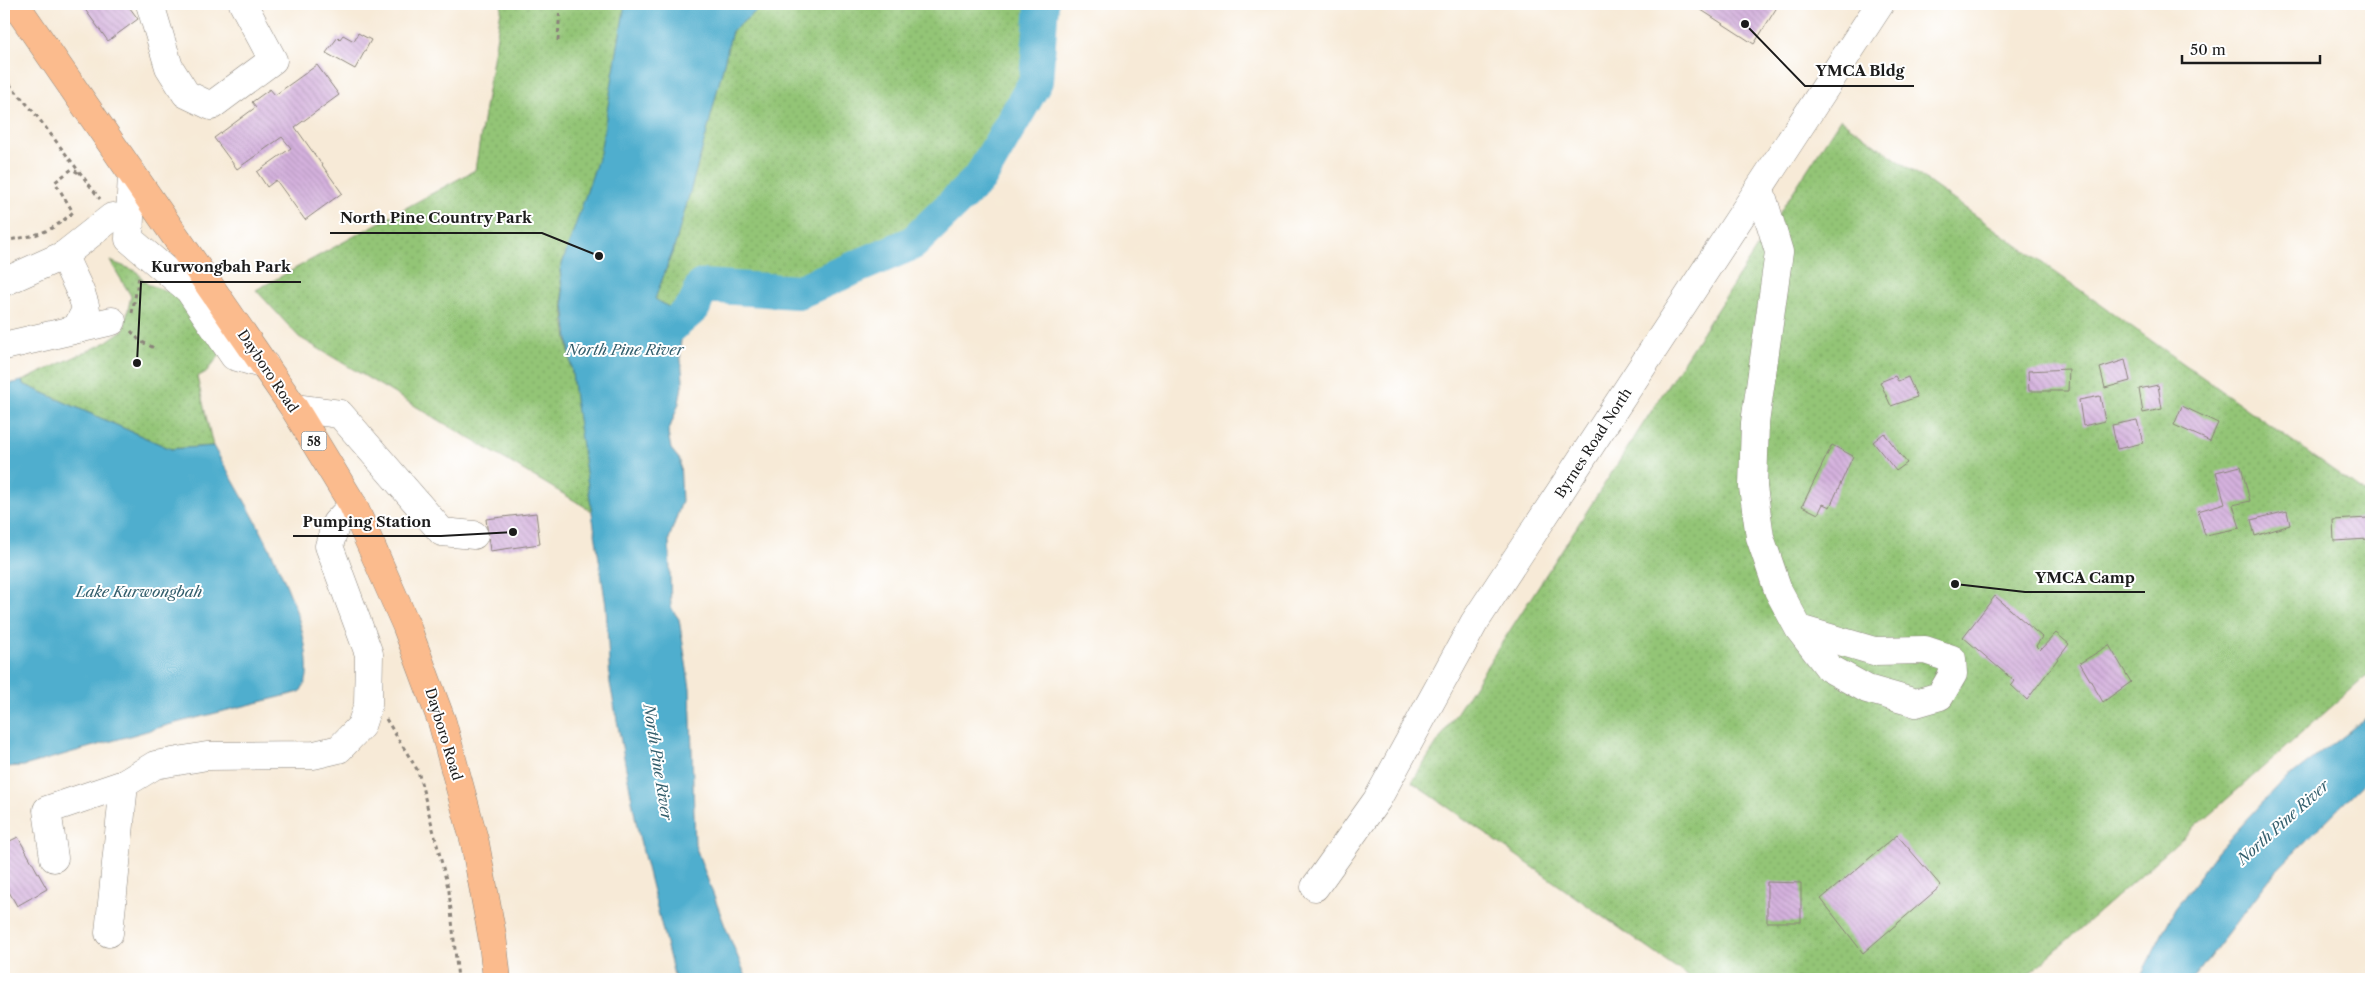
<svg xmlns="http://www.w3.org/2000/svg" width="2375" height="983" viewBox="0 0 2375 983" font-family="'Libre Caslon Text',serif">
<defs>
<pattern id="park-dots" width="8" height="8" patternUnits="userSpaceOnUse" patternTransform="scale(1.25)"><rect width="8" height="8" fill="#93c576"/><path d="M2 2h.1M6 6h.1" fill="none" stroke="#7ea966" stroke-width="1.8" stroke-linecap="round"/></pattern>
<pattern id="building-back-hatch" width="6" height="6" patternUnits="userSpaceOnUse" patternTransform="scale(1.25)"><rect width="6" height="6" fill="#d4b1dd"/><path d="M-1 5l2 2M0 0l6 6M5-1l2 2" fill="none" stroke="#b598bd"/></pattern>
</defs>
<rect width="100%" height="100%" fill="#fff"/>
<filter id="ink" filterUnits="userSpaceOnUse"><feTurbulence type="fractalNoise" baseFrequency=".02" numOctaves="2"/><feDisplacementMap in="SourceGraphic" scale="10" xChannelSelector="R" yChannelSelector="G"/><feConvolveMatrix kernelMatrix="1 2 1 2 8 2 1 2 1" color-interpolation-filters="sRGB"/></filter>
<filter id="wash" filterUnits="userSpaceOnUse"><feTurbulence type="fractalNoise" baseFrequency=".0096" numOctaves="4" result="noise"/><feDisplacementMap in="SourceGraphic" scale="20" xChannelSelector="R" yChannelSelector="G"/><feGaussianBlur stdDeviation="1.12" result="paint"/><feColorMatrix in="noise" values="0 0 0 0 0 0 0 0 0 0 0 0 0 0 0 0 0 1.4 0 .05"/><feComposite in="paint" operator="in"/></filter>
<g filter="url(#wash)">
<rect width="100%" height="100%" fill="#f7ead7"/>
<g fill="url(#park-dots)" stroke="#587049">
<polygon points="502,4 1042,4 1036,81 980,178 913,243 798,292 702,286 694,307 681,319 560,270 565,325 592,511 299,337 256,290 475,170"/>
<polygon points="1840,119 2371,497 2371,672 2023,979 1692,979 1412,782"/>
<polygon points="110,261 136,271 147,284 181,296 220,355 206,372 197,377 213,446 171,449 23,384 22,381 103,344 124,329 131,296"/>
</g>
<g fill="#50aece" stroke="#366575">
<polygon points="625,4 765,4 732,31 707,132 675,245 655,299 677,312 694,307 682,329 680,350 683,380 679,403 668,433 671,449 680,460 682,501 669,539 671,608 679,619 690,688 695,845 725,926 747,979 675,979 638,832 610,683 606,606 575,399 560,270 600,153"/>
<path d="M22,381L23,384L171,449L213,446C245,501 312,611 307,675C307,680 303,687 300,692L168,725L24,766L4,767V385Z"/>
<polygon points="2371,714 2371,776 2275,872 2193,979 2139,979 2175,909 2218,851 2278,786"/>
</g>
<g fill="none" stroke-linecap="round" stroke-linejoin="round">
<polyline stroke="#50aece" stroke-width="34" points="659,337 694,307 702,286 798,292 913,243 980,178 1036,81 1042,4"/>
</g>
<g id="blocks">
<g fill="url(#building-back-hatch)">
<polygon points="81,4 127,4 138,19 108,41"/>
<polygon points="1692,4 1779,4 1754,44"/>
<polygon points="358,33 371,40 355,69 326,53 338,37 340,39 343,35 354,41"/>
<polygon points="317,65 339,95 295,127 342,193 305,220 276,180 267,187 257,172 291,148 282,137 237,169 214,138 256,107 252,102 270,89 275,95"/>
<polygon points="2125,360 2130,381 2105,388 2100,368"/>
<polygon points="2069,369 2068,391 2029,391 2028,371"/>
<polygon points="1895,376 1898,381 1908,377 1917,397 1891,406 1880,382"/>
<polygon points="2158,385 2162,409 2143,413 2139,389"/>
<polygon points="2100,396 2105,421 2083,426 2079,400"/>
<polygon points="2182,406 2218,423 2210,441 2174,425"/>
<polygon points="2137,420 2143,443 2117,449 2112,425"/>
<polygon points="1884,433 1907,463 1896,471 1873,442"/>
<polygon points="1832,445 1853,456 1830,507 1823,504 1818,514 1802,506"/>
<polygon points="2241,466 2250,501 2233,505 2240,528 2205,535 2198,511 2225,503 2216,472"/>
<polygon points="2287,511 2290,525 2255,536 2251,520"/>
<polygon points="536,513 540,544 490,551 486,519"/>
<polygon points="2368,518 2369,539 2334,541 2333,520"/>
<polygon points="1995,596 2042,637 2036,646 2040,650 2056,633 2069,644 2027,700 2011,685 2014,681 1963,637"/>
<polygon points="2109,645 2131,682 2103,702 2080,663"/>
<polygon points="1897,835 1941,886 1863,953 1821,899"/>
<polygon points="18,837 47,889 17,906 4,883 4,844"/>
<polygon points="1767,882 1801,883 1801,922 1767,922"/>
</g>
</g>
</g>
<g filter="url(#ink)">
<use href="#blocks" fill-opacity="0" stroke="#8a837a" stroke-width="1"/>
<g fill="none" stroke-linecap="round" stroke-linejoin="round">
<g stroke="#8a837a" stroke-width="29">
<g id="minor">
<polyline points="150,4 169,67 186,94 211,106 273,60 243,4"/>
<polyline points="132,173 129,239 189,290 234,356 265,365"/>
<polyline points="1760,189 1779,252 1755,423 1753,487 1760,537 1778,590 1799,629 1829,668 1867,689 1916,703 1940,696 1953,674 1952,659 1925,650 1874,651 1799,629"/>
<path d="M64,255C70,274 83,291 86,310L76,329"/>
<polyline points="4,282 64,255 112,217"/>
<polyline points="4,346 112,321"/>
<polyline points="294,408 340,414 442,532 474,535"/>
<polyline points="54,858 47,810 124,784"/>
<polyline points="1315,887 1377,800 1474,623 1880,4"/>
<polyline points="109,933 124,784 155,765 207,756 314,755 339,749 361,726 368,705 369,654 329,546 336,523 353,505"/>
</g>
</g>
<g stroke="#8a837a" stroke-width="29">
<polyline id="major" points="15,4 294,408 353,505 406,625 442,722 475,843 492,935 497,979"/>
</g>
<g stroke="#8a837a" stroke-width="3" stroke-dasharray="4 4" stroke-linecap="butt">
<polyline points="558,41 560,4"/>
<polyline points="4,78 33,111 100,199"/>
<path d="M4,241C36,235 48,235 73,212L55,182L72,169L80,174"/>
<polyline points="132,313 139,277"/>
<polyline points="131,331 140,341 154,348"/>
<polyline points="386,719 418,771 449,891 458,979"/>
</g>
<use href="#minor" stroke="#fff" stroke-width="28"/>
<use href="#major" stroke="#fbbb8d" stroke-width="28"/>
</g>
</g>
<g text-anchor="middle" dominant-baseline="central" stroke-width="4" stroke-linejoin="round" paint-order="stroke">
<rect fill="#fff" stroke="#606060" stroke-width="1" x="301.5" y="431.5" width="25" height="19" rx="4"/>
<g font-size="12" font-weight="bold" fill="#1c1c1c">
<text x="314" y="441">58</text>
</g>
<g font-size="14" fill="#1c1c1c" stroke="#fff">
<text transform="translate(268 371) rotate(56)">Dayboro Road</text>
<text transform="translate(1593 443) rotate(-57)">Byrnes Road North</text>
<text transform="translate(444 734) rotate(73)">Dayboro Road</text>
</g>
<g font-size="15" font-style="italic" fill="#335e6c" stroke="#fff">
<text x="625" y="349">North Pine River</text>
<text x="139" y="591">Lake Kurwongbah</text>
<text transform="translate(658 762) rotate(81)">North Pine River</text>
<text transform="translate(2283 822) rotate(-42)">North Pine River</text>
</g>
</g>
<path fill="none" stroke="#1c1c1c" stroke-width="2" d="M1745 24L1805 86H1914M599 256L542 233H330M137 363L141 282H301M513 532L441 536H293M1955 584L2025 592H2145"/>
<g fill="#1c1c1c" stroke="#fff" stroke-width="2">
<circle cx="1745" cy="24" r="5"/>
<circle cx="599" cy="256" r="5"/>
<circle cx="137" cy="363" r="5"/>
<circle cx="513" cy="532" r="5"/>
<circle cx="1955" cy="584" r="5"/>
</g>
<g font-size="15" text-anchor="middle" font-weight="bold" fill="#1c1c1c" stroke="#fff" stroke-width="4" stroke-linejoin="round" paint-order="stroke">
<text x="1860" y="76">YMCA Bldg</text>
<text x="436" y="223">North Pine Country Park</text>
<text x="221" y="272">Kurwongbah Park</text>
<text x="367" y="527">Pumping Station</text>
<text x="2085" y="583">YMCA Camp</text>
</g>
<rect width="2375" height="983" fill="none" stroke="#fff" stroke-width="20"/>
<path d="M2182 55v8h138v-8" fill="none" stroke="#1c1c1c" stroke-width="2.5"/>
<text x="2190" y="55" font-size="15" fill="#1c1c1c" stroke="#ffffff" stroke-width="4" paint-order="stroke">50 m</text>
</svg>
